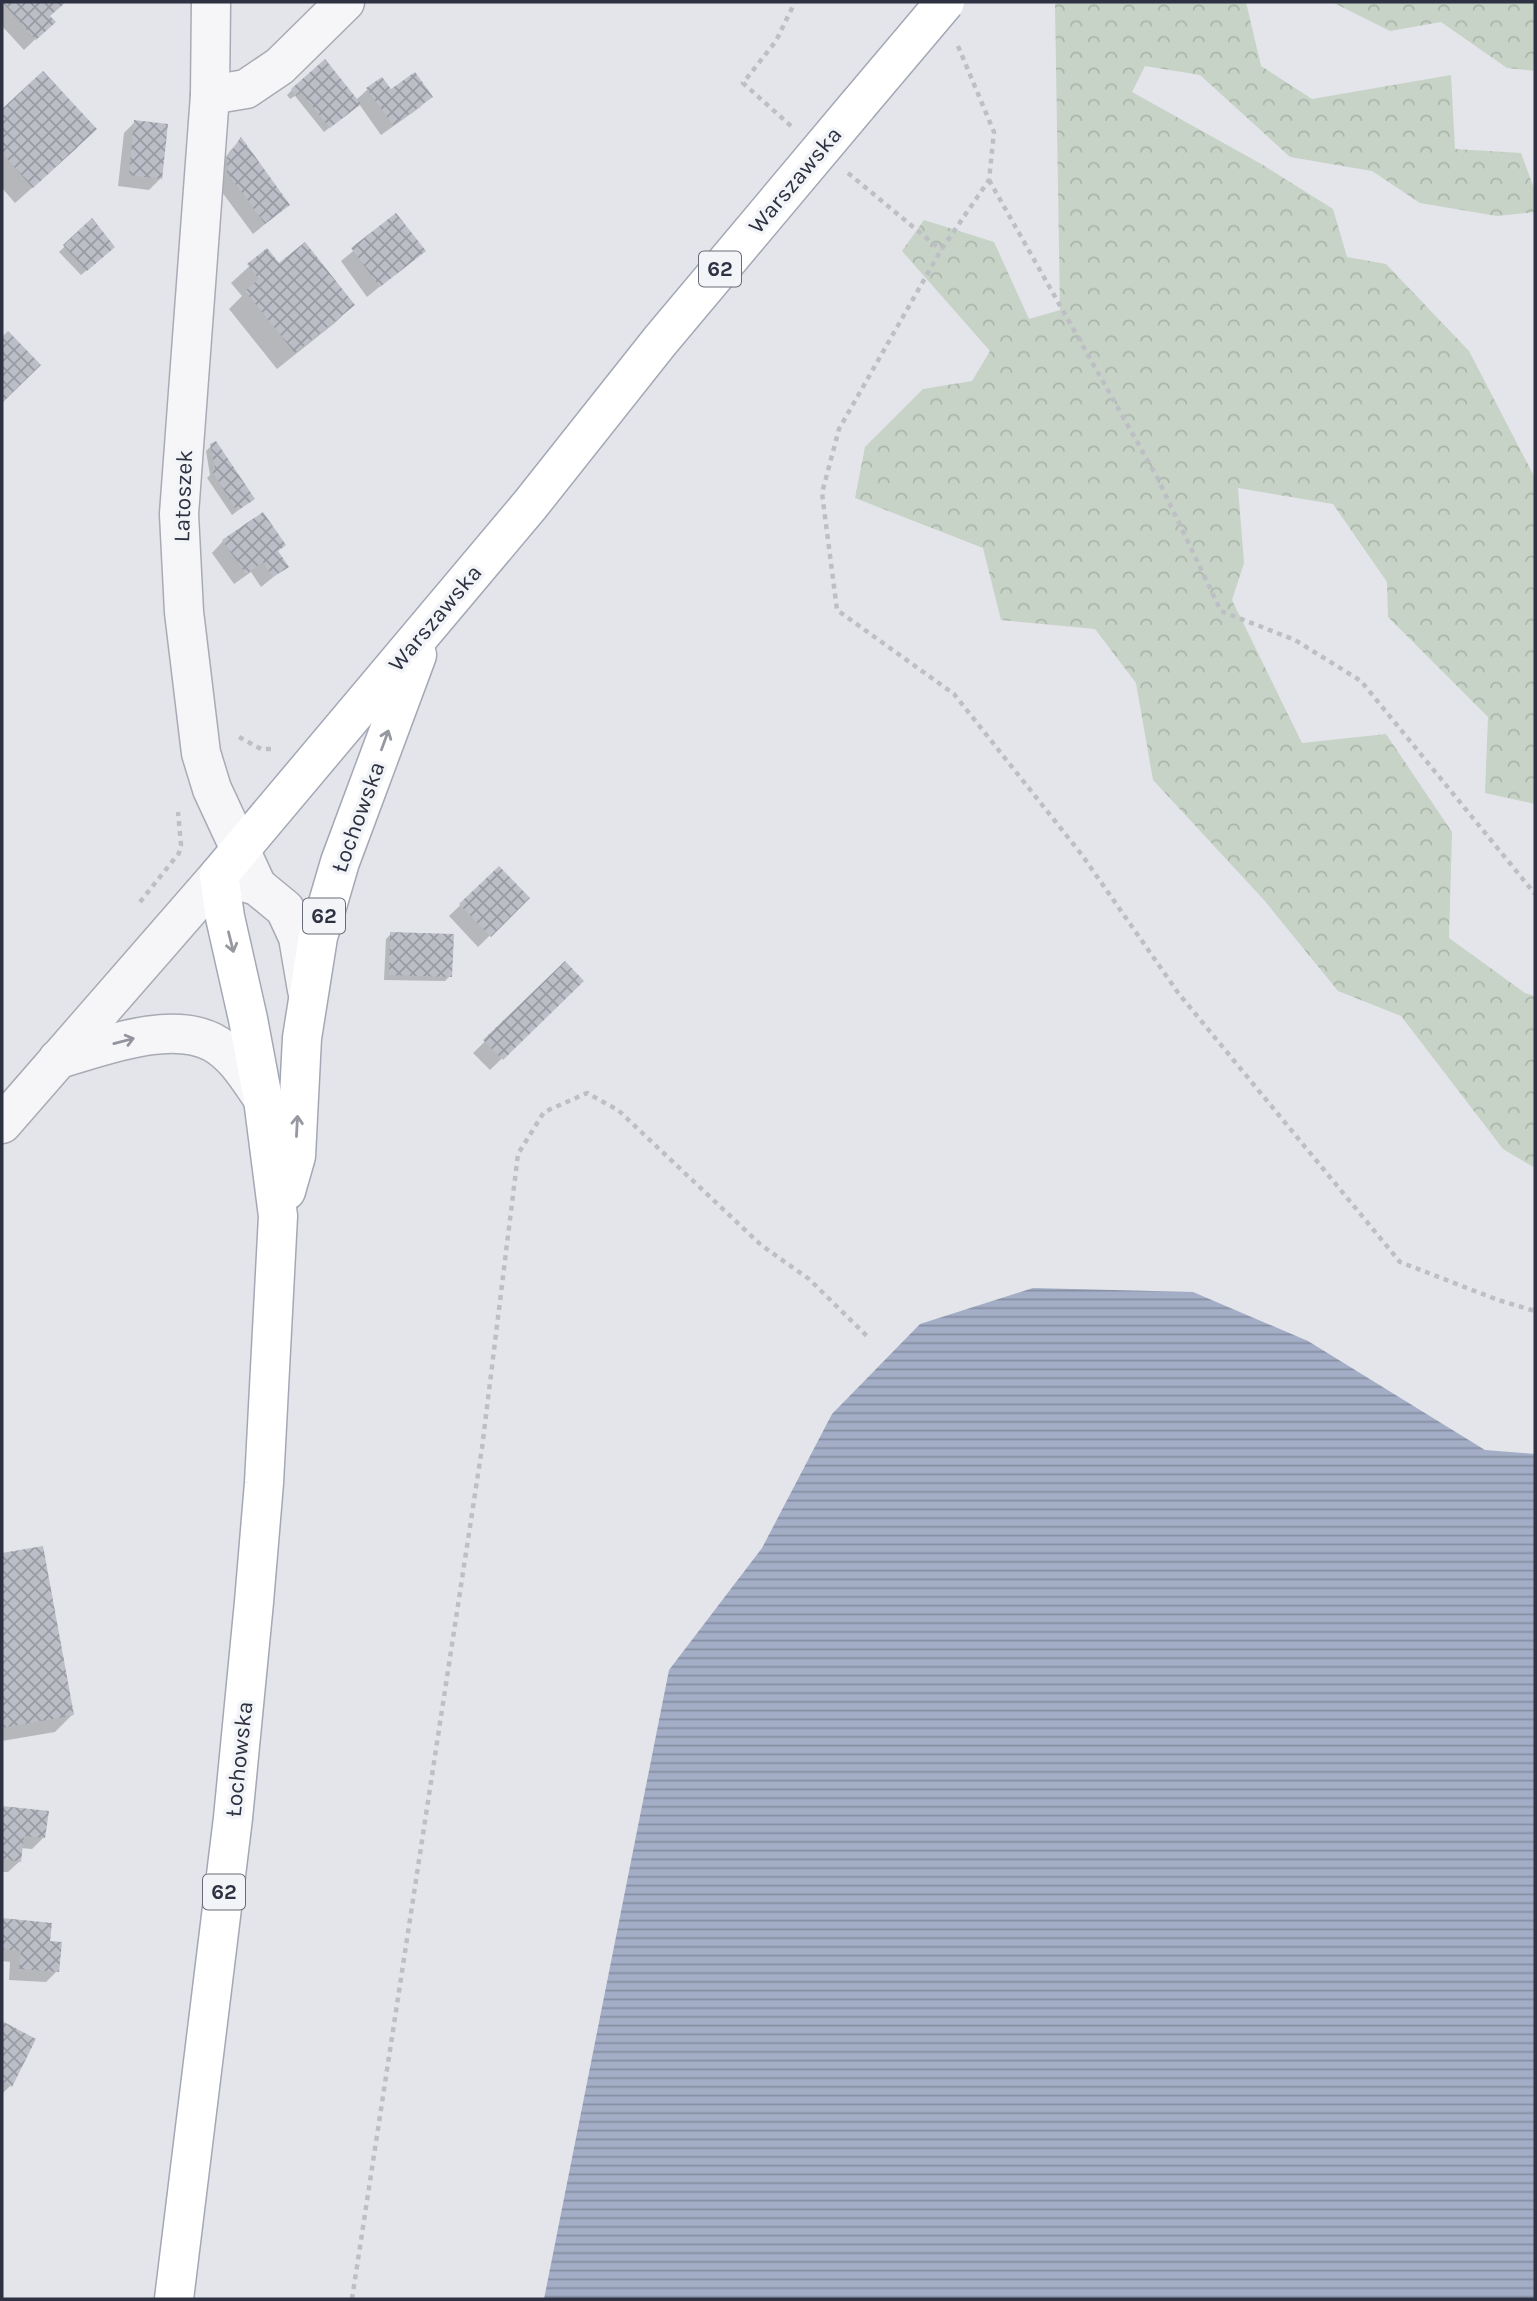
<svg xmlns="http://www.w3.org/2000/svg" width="1537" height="2301" viewBox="0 0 1537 2301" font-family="Karla,sans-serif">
<defs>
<pattern id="forest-crowns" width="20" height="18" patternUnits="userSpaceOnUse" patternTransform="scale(1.75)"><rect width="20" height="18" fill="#c7d3c6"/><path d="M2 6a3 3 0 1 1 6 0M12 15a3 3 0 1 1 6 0" fill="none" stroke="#abb6ab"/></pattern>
<pattern id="water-rules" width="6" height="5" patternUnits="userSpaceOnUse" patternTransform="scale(1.75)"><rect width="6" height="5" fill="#a3aec6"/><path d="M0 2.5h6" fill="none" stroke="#858ea2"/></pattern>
<pattern id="building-cross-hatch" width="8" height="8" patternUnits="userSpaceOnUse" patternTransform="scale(1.75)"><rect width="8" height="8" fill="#bbbec6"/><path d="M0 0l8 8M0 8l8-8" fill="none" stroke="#989ba2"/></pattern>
</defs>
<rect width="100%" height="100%" fill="#e4e5ea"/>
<g fill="url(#forest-crowns)">
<polygon points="1059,2 1246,2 1261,66 1312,99 1451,75 1455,149 1521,153 1535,191 1535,212 1497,216 1420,203 1372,171 1290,157 1200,75 1145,66 1132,92 1263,165 1333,209 1347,257 1386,264 1469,351 1535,478 1535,804 1485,793 1488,717 1388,617 1387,582 1333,504 1238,488 1244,563 1232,600 1302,743 1386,734 1452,832 1449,938 1525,993 1535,996 1535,1168 1503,1149 1401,1016 1338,991 1264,900 1153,780 1136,683 1095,629 1001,620 983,548 855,498 865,447 923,389 972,381 990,351 902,251 924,220 994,242 1029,319 1060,310 1055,4"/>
<polygon points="1332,2 1535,2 1535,71 1507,68 1441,22 1390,31"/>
</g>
<polygon fill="url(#water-rules)" points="1033,1288 1193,1292 1308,1341 1485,1450 1535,1454 1535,2299 544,2299 669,1670 762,1548 832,1414 920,1324"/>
<g fill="#0003">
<polygon points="2,2 65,2 48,17 53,22 24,50 2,26"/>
<polygon points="43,73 78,147 15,203 2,188 2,111"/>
<polygon points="368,89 431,96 419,108 381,135 359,104 324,132 295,96 290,99 287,95 292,90 356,100"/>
<polygon points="135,122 160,179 149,190 118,186 124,133"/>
<polygon points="240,140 288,205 253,234 216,184 216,171 230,151"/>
<polygon points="396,216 423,251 367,297 341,261"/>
<polygon points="92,220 108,252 81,275 59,252"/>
<polygon points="266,251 279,266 353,305 336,322 277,369 229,309 242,296 231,283"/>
<polygon points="211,446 253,499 232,515 207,478 210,475 206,451"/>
<polygon points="223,541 277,552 287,566 261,587 251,572 234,584 212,553"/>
<polygon points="499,868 528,898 478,947 449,916"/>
<polygon points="391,934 450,976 445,981 384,980 386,939"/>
<polygon points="565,964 581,981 490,1070 473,1053"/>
<polygon points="42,1548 72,1715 55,1732 2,1741 2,1555"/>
<polygon points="3,1808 44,1837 32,1849 21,1848 20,1861 8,1872 2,1872"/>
<polygon points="2,1921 50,1925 48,1943 57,1971 46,1982 9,1980 10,1962 2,1961"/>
<polygon points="2,2023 34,2039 10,2086 2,2094"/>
</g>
<g fill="url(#building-cross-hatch)">
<polygon points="2,2 66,2 50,16 56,22 36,40"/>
<polygon points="325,59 361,104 330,128 301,92 296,96 291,89"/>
<polygon points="43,71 97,129 33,188 2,153 2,109"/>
<polygon points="415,72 433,97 393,125 366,88 382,77 391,89"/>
<polygon points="134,120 168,124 162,179 129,175"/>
<polygon points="241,137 290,205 265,224 227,172 227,158"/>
<polygon points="396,213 426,251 380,287 351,248"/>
<polygon points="92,218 115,247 87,271 63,245"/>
<polygon points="305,242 355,305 295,353 245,291 259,279 247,264 267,248 279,263"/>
<polygon points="8,331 41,365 2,403 2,337"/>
<polygon points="216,441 255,499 237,511 212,471 215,468 210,444"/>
<polygon points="263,512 286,545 278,551 289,567 273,577 263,562 246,574 222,540"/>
<polygon points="499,866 530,898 491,937 459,904"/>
<polygon points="390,932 454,934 452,977 389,975"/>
<polygon points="565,961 584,981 503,1060 483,1040"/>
<polygon points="43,1546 74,1715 2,1728 2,1553"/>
<polygon points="2,1806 49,1811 45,1838 24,1836 21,1862 2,1859"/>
<polygon points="2,1918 52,1923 50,1941 62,1942 59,1972 19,1969 21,1951 2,1949"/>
<polygon points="2,2021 36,2039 12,2087 2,2081"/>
</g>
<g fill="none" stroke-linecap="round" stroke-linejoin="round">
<g stroke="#a9abb4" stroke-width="41">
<g id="minor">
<polyline points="211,2 210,95 179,514 184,612 201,753 212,789 257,886"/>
<polyline points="210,95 246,89 280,66 345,2"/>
<path d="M58,1059C102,1047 169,1020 212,1042C235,1054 249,1079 263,1099"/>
<polyline points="2,1124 219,875 257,886 285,909 298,937 307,990"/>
</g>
</g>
<g stroke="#a4a8b5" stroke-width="41">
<g id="major">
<polyline points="286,1191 296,1156 302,1038 318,937 340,862 417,655"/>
<polyline points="174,2299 233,1818 254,1602 264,1483 278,1216 263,1099 248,1019 225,917 219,875 530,505 660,341 858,105"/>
</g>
</g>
<g stroke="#bebfc5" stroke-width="4.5" stroke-dasharray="5 5" stroke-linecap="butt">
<polyline points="958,46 994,132 989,180 941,250 839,429 822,493 837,610 954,694 1082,855 1179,994 1400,1262 1498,1300 1535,1311"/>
<polyline points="791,126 743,83 776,41 795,2"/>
<polyline points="848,173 941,250"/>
<polyline points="989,180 1157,477 1221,611 1295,640 1361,681 1535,894"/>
<polyline points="239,737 261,749 273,749"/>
<polyline points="140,902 179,853 181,845 178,812"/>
<polyline points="352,2299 482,1448 518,1154 544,1112 587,1093 618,1110 761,1245 809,1279 869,1338"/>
</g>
<use href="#minor" stroke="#f6f6f9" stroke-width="38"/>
<use href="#major" stroke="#fff" stroke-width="38"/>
<g stroke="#a4a8b5" stroke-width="41" stroke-linecap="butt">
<polyline id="major-bridge" points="858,105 945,2"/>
</g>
<use href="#major-bridge" stroke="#fff" stroke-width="38"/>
</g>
<defs><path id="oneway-shaft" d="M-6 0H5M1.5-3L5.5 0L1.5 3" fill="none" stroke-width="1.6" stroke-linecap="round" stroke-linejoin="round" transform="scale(1.75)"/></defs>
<g stroke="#9698a0">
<use href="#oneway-shaft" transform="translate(385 740) rotate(-70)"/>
<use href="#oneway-shaft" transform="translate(231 942) rotate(76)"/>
<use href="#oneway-shaft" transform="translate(297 1126) rotate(-87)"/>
</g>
<use stroke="#92949d" href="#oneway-shaft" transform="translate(124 1041) rotate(-15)"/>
<g text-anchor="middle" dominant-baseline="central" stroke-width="7" stroke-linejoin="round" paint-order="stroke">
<g fill="#f3f4f8" stroke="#686c78" stroke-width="2">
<rect x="699" y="251.5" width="42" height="35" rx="5"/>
<rect x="303" y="898.5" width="42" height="35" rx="5"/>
<rect x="203" y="1874.5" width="42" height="35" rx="5"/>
</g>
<g font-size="21" font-weight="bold" fill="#2d3141">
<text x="720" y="269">62</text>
<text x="324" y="916">62</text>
<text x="224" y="1892">62</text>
</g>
<g font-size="23" fill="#2d3141" stroke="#f3f4f8">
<text transform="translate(795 180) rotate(-50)">Warszawska</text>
<text transform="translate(183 496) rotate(-88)">Latoszek</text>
<text transform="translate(435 618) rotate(-50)">Warszawska</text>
<text transform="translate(358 817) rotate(-70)">Łochowska</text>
<text transform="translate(239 1759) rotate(-84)">Łochowska</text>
</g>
</g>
<rect width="1537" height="2301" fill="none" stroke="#2d3141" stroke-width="7"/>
</svg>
